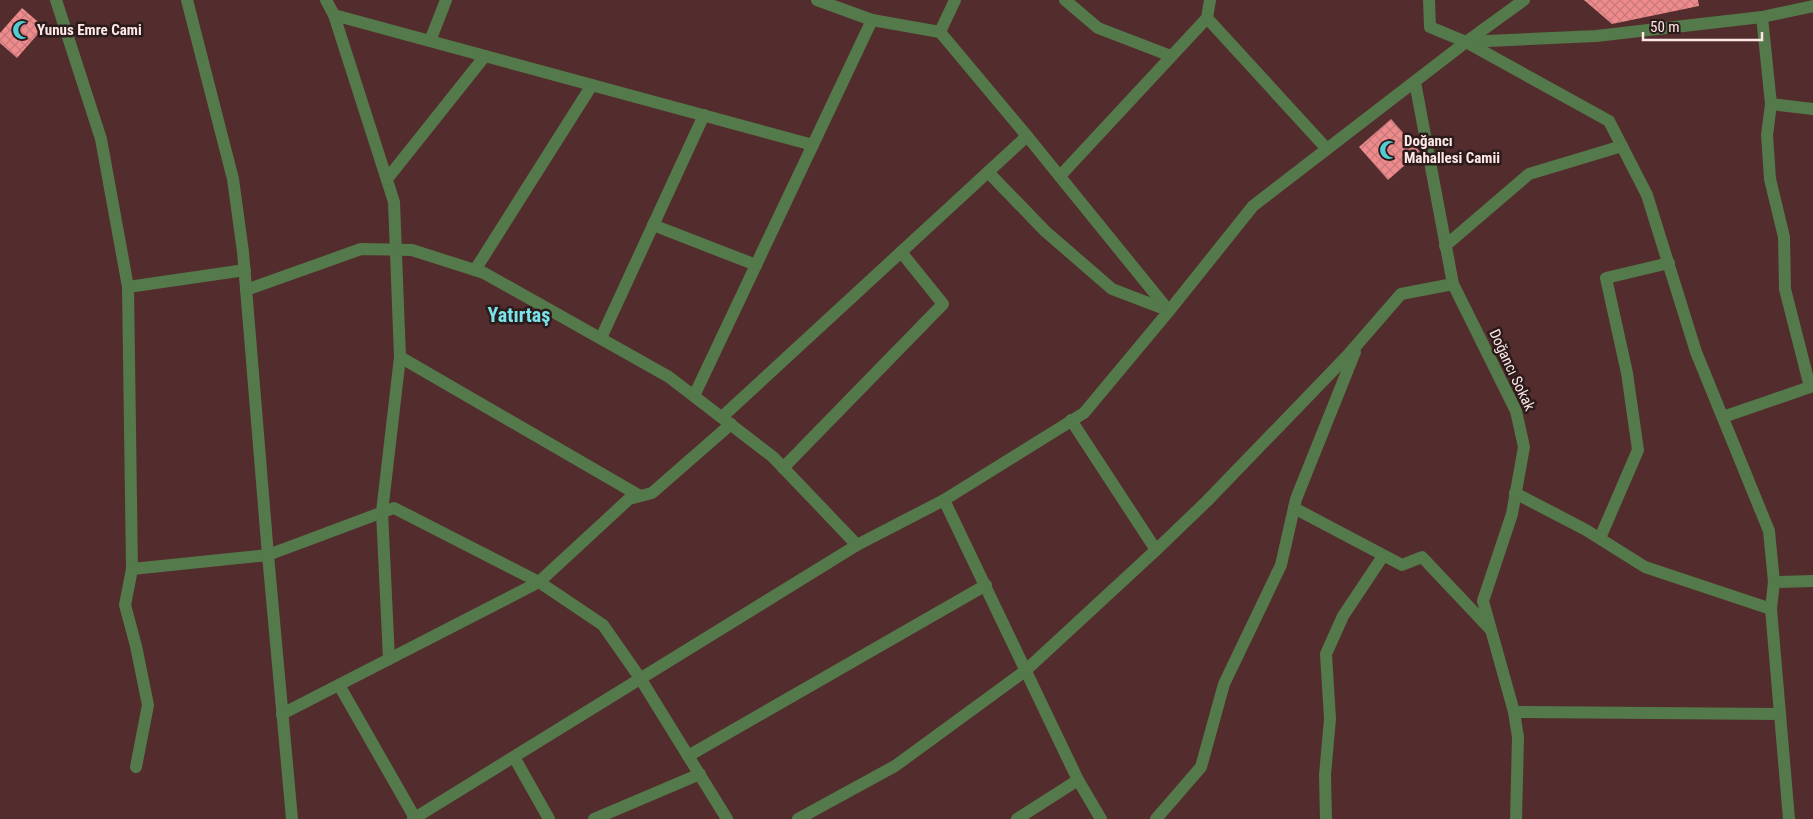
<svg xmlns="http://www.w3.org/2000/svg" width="1813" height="819" viewBox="0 0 1813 819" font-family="'Roboto Condensed',sans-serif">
<defs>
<pattern id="building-cross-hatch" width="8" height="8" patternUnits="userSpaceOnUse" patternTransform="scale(1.25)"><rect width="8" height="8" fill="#f08b8d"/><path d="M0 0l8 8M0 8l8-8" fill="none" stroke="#c77a7b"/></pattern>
</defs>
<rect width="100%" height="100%" fill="#532c2d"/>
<g fill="url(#building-cross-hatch)">
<polygon points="1584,0 1698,0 1699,6 1612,24"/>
<polygon points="22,8 44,27 17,58 0,43 0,33"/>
<polygon points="1391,119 1420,152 1388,180 1359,147"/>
</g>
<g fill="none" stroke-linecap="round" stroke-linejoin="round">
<g stroke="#54794a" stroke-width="12">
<polyline points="56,0 101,139 128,287"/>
<polyline points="326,0 334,15 394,202 400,357 382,512 389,659"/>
<polyline points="817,0 872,20 940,32 1027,136 1169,311"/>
<polyline points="1065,0 1098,28 1171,56"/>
<polyline points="1210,0 1207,18 1327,149"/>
<polyline points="1429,0 1430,27 1466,42 1596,36 1762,17 1813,6"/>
<polyline points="334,15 813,145"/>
<polyline points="1762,17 1771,104 1813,109"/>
<polyline points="940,32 955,0"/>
<polyline points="430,41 446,0"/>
<polyline points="1466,42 1609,121 1647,195 1696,352 1769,531 1774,582 1813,581"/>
<polyline points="1415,82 1453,284 1516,411 1524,447 1512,514 1483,601 1514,712 1518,737 1516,819"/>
<polyline points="988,172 1045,231 1112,289 1167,310"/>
<polyline points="1060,176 1207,18"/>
<polyline points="387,179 485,56"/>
<polyline points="653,225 756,265"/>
<polyline points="1445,246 1529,174 1622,146"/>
<polyline points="475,270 592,85"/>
<polyline points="246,290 361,249 412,250 484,273 669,377 773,457 857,545"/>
<polyline points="601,338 704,115"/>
<polyline points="400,357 640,496"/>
<polyline points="694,396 872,20"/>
<polyline points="722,417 1027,136"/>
<polyline points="1723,417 1810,387 1785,289 1784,237 1770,179 1767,135 1771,104"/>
<polyline points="1071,420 1156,550"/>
<polyline points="783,468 943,304 901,252"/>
<polyline points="1515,493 1586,530 1645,567 1771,609"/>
<polyline points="944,500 1078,780 1101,819"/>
<polyline points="1294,508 1402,565 1422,557 1490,629"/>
<polyline points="1600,538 1638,450 1627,373 1606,278 1669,263"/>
<polyline points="132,569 128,287 245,270"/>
<polyline points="1774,582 1771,609 1789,819"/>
<polyline points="339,685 415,818"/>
<polyline points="1514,712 1779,714"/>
<polyline points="282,714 539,582 629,499 652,493 731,424"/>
<polyline points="688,756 986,585"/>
<polyline points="514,757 549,819"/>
<polyline points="136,767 148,705 136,646 125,605 132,569 268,555 394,508 539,582 603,625 640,678 727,819"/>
<polyline points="413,819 857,545 944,500 1084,413 1169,311 1253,206 1466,42 1524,0"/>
<polyline points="594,819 700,774"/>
<polyline points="798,819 895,766 1025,671 1156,550 1207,501 1348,355 1401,294 1453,284"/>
<polyline points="1017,819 1078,780"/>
<polyline points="1156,819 1201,767 1224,684 1281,565 1296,499 1355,352"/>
<polyline points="1326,819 1325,775 1330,719 1326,654 1343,616 1383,556"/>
</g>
<polyline stroke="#54794a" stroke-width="12" points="187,0 233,179 243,252 268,555 292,819"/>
</g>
<defs>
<g id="mosque-bare" transform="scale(1.5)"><path d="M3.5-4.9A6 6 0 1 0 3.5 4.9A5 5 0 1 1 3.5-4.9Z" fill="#51ccd2" stroke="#2c1b1b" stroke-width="2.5" paint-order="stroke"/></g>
</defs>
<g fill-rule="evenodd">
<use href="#mosque-bare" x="22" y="30"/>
<use href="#mosque-bare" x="1389" y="150"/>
</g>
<g text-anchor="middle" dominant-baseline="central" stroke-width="5" stroke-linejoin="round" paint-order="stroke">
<g font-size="15" font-weight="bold" fill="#fde8e7" stroke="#2c1b1b" text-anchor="start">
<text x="37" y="30">Yunus Emre Cami</text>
<text x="1404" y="141">Doğancı<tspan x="1404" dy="17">Mahallesi Camii</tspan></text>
</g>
<g font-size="15" fill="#fde8e7" stroke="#2c1b1b">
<text transform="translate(1512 370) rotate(65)">Doğancı Sokak</text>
</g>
<g font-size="20" font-weight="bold" fill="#7ae6eb" stroke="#2c1b1b">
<text x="519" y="315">Yatırtaş</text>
</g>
</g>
<path d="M1643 32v8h119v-8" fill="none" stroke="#fde8e7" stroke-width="2.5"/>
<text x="1650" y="32" font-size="15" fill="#fde8e7" stroke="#2c1b1b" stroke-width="4" paint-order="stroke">50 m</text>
</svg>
